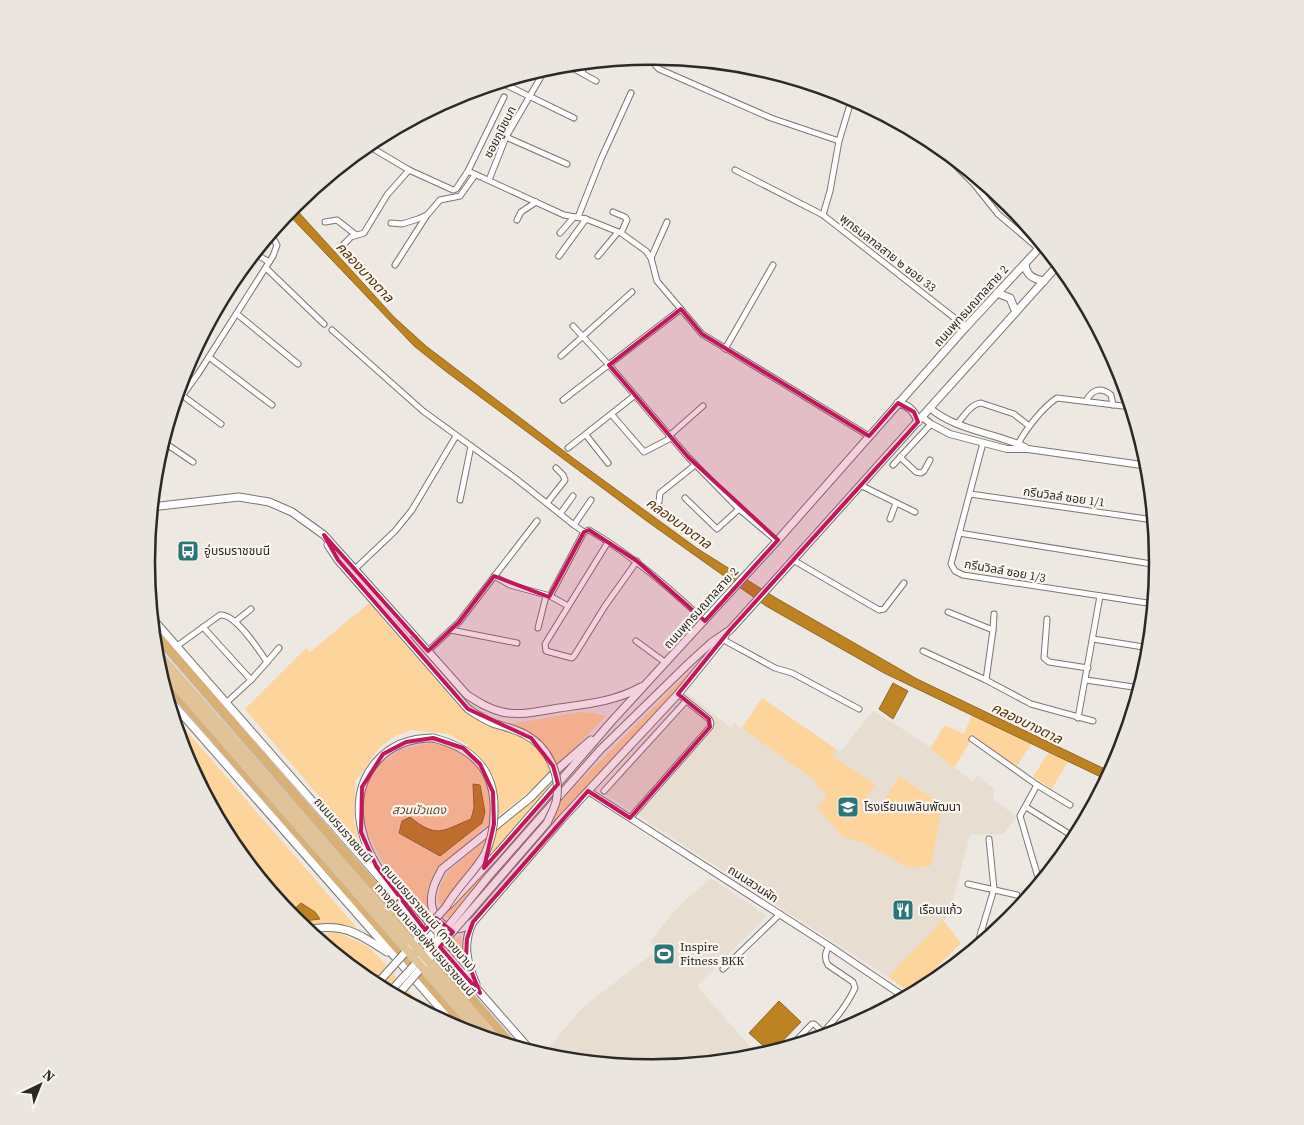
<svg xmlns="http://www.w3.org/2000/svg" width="1304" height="1125" viewBox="0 0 1304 1125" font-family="'Source Serif 4','Noto Sans Thai',serif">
<rect width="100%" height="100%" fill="#ede8e2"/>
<g fill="#e7ddd0">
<polygon points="687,693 731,728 734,723 742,728 762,698 840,752 873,711 920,740 973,782 977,775 995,790 993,799 1016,816 1004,834 970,835 951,907 954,910 888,977 600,791 602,787"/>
<polygon points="711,878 767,916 697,986 759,1057 750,1059 652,1069 550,1058 545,1052 583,1007 656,951 650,941 680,905"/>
</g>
<g fill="#fed49d">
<polygon points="369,603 458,705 470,705 489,716 508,723 523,722 579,712 593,713 606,716 540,783 482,829 437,871 428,887 428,910 438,930 456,938 461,936 461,968 421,918 382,861 365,829 362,808 366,785 380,764 401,749 433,742 448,745 462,755 468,745 448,734 412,730 395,736 380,747 355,782 354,821 360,845 245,709 306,648 310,652"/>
<polygon points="690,671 692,673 572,803 466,922 449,919 446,917 438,900 440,885 449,871 535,798 553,781 562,788 485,875 490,881 578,783"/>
<polygon points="762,698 836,749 832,756 875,784 861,807 875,816 899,776 946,808 940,817 931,866 909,868 862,842 844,838 818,808 827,794 815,785 823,771 816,781 742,728"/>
<polygon points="171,713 357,928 328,923 302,927 294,920 231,844 184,756"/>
<polygon points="972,715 1031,744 1014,770 970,742 954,768 930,748 945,725 964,734"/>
<polygon points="1049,752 1068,761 1052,789 1033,777"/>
<polygon points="943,920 961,943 911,993 888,977"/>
<polygon points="337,932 367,946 380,958 427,1012 371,983 313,936"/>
</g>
<g fill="#bd8323" stroke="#916824">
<polygon points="293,206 394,317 426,346 573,458 698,549 776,598 917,679 1111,772 1107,780 884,673 766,606 648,522 444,370 414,346 287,213"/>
<polygon points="893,683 908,691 893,719 879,709"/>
<path d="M473,784L480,785L485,812L482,823L440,856L399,833L402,821L410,817C437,839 442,831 471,819L474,808Z"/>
<polygon points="301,903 315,912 320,919 296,922 289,914"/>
<polygon points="779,1001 801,1022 771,1053 749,1033"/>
</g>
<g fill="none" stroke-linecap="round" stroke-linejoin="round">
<g stroke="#7b7671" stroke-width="7">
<g id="minor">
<polyline points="659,57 655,65 659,69 771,118 839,141"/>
<polyline points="567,65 596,81"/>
<polyline points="582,72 586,63"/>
<polyline points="500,82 574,118"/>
<polyline points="852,98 839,141 830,191 823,215 966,327"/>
<polyline points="506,137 567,164"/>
<polyline points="367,145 409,170 453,190 456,189 468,171 564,215 586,219 621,233 646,251 651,258 657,281 702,334 869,436"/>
<polyline points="956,166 974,184 998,214 1038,248"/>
<polyline points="341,167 344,164"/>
<polyline points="735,170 823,215"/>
<polyline points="468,171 504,97"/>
<polyline points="489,180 506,137 546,68"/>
<polyline points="613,212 625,217 627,220 621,233"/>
<polyline points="578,217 601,159 631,93"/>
<polyline points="517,220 521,212 536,202"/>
<polyline points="325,222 337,220 356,235"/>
<polyline points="391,223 402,224 418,219 427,215 440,200 460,196 475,175"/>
<polyline points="560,233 574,217"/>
<polyline points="344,244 351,237 364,233 387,195 409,170"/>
<polyline points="254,253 269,262"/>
<polyline points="559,256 586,219"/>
<polyline points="598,256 618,232"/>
<polyline points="651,258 667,222"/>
<polyline points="395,265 427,215"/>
<polyline points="266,268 324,324"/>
<polyline points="237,314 298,364"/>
<polyline points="573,326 609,365 688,457 739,509 777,541"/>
<polyline points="332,330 423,411 515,478 574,525 584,532"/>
<polyline points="725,349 773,265"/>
<polyline points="561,356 632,292"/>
<polyline points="209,357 272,405"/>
<polyline points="183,396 221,424"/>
<polyline points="563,400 681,309"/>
<path d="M1086,401C1092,390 1100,386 1111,395L1113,405"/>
<polyline points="171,411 198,374 273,256 277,245 270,233"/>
<polyline points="612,415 644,452 671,438"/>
<path d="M957,424C964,416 971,404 981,403L1014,414L1029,426"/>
<polyline points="586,435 608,463"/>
<polyline points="669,436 703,406"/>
<polyline points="162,441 193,462"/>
<polyline points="983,443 951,564 955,571 963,575 1154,604"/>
<path d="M1018,444C1026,429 1043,407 1057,398L1131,407"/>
<polyline points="568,448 634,396"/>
<polyline points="900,457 916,472 921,473 924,471 930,460"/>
<polyline points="893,465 931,424"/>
<polyline points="860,485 915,512"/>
<polyline points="970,494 1154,520"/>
<polyline points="685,498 717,529 739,509"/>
<polyline points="460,500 471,446"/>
<polyline points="659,502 660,493 695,465"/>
<polyline points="547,503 565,480 563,475 556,468"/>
<polyline points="560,514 573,496"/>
<polyline points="890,519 896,503"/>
<polyline points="574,525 591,500"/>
<polyline points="959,533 1158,565"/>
<polyline points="608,542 545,644 546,651 572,658 574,656 605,606 637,561"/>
<polyline points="793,560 879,610 884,609 904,583"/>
<polyline points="355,569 395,531 412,510 456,436"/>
<polyline points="494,576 510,585 550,596 568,606"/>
<path d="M550,596L584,532L589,530C632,555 668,587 705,621"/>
<polyline points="948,612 993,630 986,680"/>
<polyline points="1047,619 1044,658 1049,662 1088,668"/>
<polyline points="236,621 251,609"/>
<polyline points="203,627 251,680"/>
<polyline points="538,628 546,596"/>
<polyline points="451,630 517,643"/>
<polyline points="993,630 994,614"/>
<polyline points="722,639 775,668 792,673 859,709"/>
<polyline points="1093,639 1150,648"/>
<polyline points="636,641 666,663"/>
<path d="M177,646L220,615C235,613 259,650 267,662L251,680L226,703"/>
<polyline points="428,651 459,622 537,521"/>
<polyline points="923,651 986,680 1031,704 1093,721"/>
<polyline points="267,662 279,648"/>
<polyline points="1086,680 1140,688"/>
<polyline points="1078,718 1100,596"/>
<polyline points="972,739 1037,785 1070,805"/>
<polyline points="1037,785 1020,816 1040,884"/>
<polyline points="604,791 686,701"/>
<polyline points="1026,807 1071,835 1064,855"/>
<polyline points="630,818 710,727 711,723 709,719 678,694"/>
<polyline points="968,884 1017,895"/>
<polyline points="981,931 993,934"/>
<polyline points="976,949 994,889 989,839"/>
<polyline points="723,969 780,914"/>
<path d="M816,1039C832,1024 845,1009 855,988L853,982L828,965C824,958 825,953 829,946"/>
<polyline points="790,1047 812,1024 814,1024 823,1032"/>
</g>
</g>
<g stroke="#7b7671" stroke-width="8">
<g id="tertiary">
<path d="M930,408C955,430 995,433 1025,447"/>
<polyline points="922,417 931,424 950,434 1007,449 1028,449 1149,466"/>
<polyline points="588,791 829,946 906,998"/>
</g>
</g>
<g stroke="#7b7671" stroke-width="9">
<g id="secondary">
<path d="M1025,264C1026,275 1033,279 1044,281"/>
<polyline points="997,293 1010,298 1016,312"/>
<path d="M898,403C908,405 915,411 918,422"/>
<path d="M151,507L239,497L269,502L292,512L324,535L467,695C478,702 489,709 502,712C521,716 540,711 559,708C588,704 616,701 641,687"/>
<polyline points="328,545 338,560 407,639"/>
<polyline points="151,617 533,1053"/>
<polyline points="166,696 459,1030"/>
<path d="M383,875C359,841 347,795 377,761C392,744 411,738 433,738"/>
<polyline points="488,877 600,750 690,662 711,643 730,630 768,588 1059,264"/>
<polyline points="448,906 496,855 611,722 777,541 966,327 1043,244"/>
<path d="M471,923C457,936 435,925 432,907C429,893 436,880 442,869L530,798L560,767L591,740"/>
<path d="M306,930C342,922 358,933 387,952"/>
<path d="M476,984C467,964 462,943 473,922L561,820L678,694L725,636"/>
</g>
</g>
<g stroke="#c8c7c7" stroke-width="11">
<g id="trunk">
<polyline points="153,631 513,1047"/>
<polyline points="159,674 473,1035"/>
</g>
</g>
<use href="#minor" stroke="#fff" stroke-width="5"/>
<use href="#tertiary" stroke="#fff" stroke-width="6"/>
<use href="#secondary" stroke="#fff" stroke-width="7"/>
<use href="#trunk" stroke="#d8af74" stroke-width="9"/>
<g stroke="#7b7671" stroke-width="9" stroke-linecap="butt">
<g id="secondary-bridge">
<path d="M375,986L446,907C457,887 474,873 485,854C491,841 494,827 494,813C496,770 473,748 433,738"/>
<polyline points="389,993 438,939 488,877"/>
<path d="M396,997L547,823C550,816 554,809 556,802C562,775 548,746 524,734C515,729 505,727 495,724C485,720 477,715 468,709L407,639"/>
</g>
</g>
<g stroke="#c8c7c7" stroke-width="9" stroke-linecap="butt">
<g id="primary-bridge">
<polyline points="154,649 500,1043"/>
<polyline points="156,663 484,1038"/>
</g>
</g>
<use href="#secondary-bridge" stroke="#fff" stroke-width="7"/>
<use href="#primary-bridge" stroke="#e2c397" stroke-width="8"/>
</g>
<path fill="#c2185b" fill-opacity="0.2" stroke="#c2185b" stroke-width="4" stroke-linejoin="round" d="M681,309L702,334L869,436L898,403L914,412L918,422L730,630L678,694L709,719L710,727L630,818L588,791L473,922L467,939L466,958L480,993L440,947L453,932L436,918L425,930L376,866L361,832L362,787L383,754L406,742L433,738L463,748L480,764L493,792L494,824L484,868L558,784L553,766L531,738L468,709L338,560L324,535L428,651L459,622L494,576L549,597L584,532L589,530L637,561L705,621L778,540L688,457L609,365Z"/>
<defs>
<g id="bus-square" transform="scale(1.125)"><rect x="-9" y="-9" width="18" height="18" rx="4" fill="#2a7578" stroke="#fbf6ef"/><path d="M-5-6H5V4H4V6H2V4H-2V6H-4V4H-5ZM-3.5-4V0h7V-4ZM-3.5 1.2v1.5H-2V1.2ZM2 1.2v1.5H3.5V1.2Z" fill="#fff"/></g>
<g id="school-square" transform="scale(1.125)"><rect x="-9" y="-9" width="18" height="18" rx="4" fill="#2a7578" stroke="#fbf6ef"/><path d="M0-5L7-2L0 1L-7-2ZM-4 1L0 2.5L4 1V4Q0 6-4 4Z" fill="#fff"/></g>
<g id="restaurant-square" transform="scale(1.125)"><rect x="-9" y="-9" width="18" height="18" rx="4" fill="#2a7578" stroke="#fbf6ef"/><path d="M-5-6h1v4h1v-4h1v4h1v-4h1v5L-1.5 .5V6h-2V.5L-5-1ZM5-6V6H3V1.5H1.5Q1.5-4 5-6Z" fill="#fff"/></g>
<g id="stadium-square" transform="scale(1.125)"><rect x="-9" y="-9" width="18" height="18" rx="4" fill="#2a7578" stroke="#fbf6ef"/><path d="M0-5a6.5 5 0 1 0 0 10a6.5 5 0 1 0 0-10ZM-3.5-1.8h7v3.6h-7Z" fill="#fff"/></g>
</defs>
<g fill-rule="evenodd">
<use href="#bus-square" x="188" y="551"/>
<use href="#school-square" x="848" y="807"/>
<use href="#restaurant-square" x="903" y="910"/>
<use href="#stadium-square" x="664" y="954"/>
</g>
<g text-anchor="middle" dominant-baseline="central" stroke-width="4.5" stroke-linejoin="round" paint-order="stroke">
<g font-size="12" fill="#2b2926" stroke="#fbf6ef">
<text transform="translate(500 132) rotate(-63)">ซอยภูมิชนก</text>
<text transform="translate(888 253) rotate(38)">พุทธมลฑลสาย ๒ ซอย 33</text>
<text transform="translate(971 306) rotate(-48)">ถนนพุทธมณฑลสาย 2</text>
<text transform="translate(1064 497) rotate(8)">กรีนวิลล์ ซอย 1/1</text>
<text transform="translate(1005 571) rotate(10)">กรีนวิลล์ ซอย 1/3</text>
<text transform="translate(701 608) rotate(-48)">ถนนพุทธมณฑลสาย 2</text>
<text transform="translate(343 830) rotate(49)">ถนนบรมราชชนนี</text>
<text transform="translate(753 884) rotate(33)">ถนนสวนผัก</text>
<text transform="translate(429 918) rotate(49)">ถนนบรมราชชนนี (ทางขนาน)</text>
<text transform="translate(425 940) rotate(49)">ทางคู่ขนานลอยฟ้าบรมราชชนนี</text>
</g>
<g font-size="12" fill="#2b2926" stroke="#fbf6ef" text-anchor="start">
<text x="204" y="551">อู่บรมราชชนนี</text>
<text x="864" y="807">โรงเรียนเพลินพัฒนา</text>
<text x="919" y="910">เรือนแก้ว</text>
<text x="680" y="947">Inspire<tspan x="680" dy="14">Fitness BKK</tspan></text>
</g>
<g font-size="12" font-style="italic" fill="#654b27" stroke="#fbf6ef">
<text x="419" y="810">สวนบัวแดง</text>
</g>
<g font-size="14" font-style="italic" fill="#4b330c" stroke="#fbf6ef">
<text transform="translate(365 272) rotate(47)">คลองบางตาล</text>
<text transform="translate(679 523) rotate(36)">คลองบางตาล</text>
<text transform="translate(1027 723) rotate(26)">คลองบางตาล</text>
</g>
</g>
<path d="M0 0H1304V1125H0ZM155 562a497 497 0 1 1 994 0a497 497 0 1 1-994 0Z" fill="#eae6df" fill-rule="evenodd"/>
<path fill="none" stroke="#2b2926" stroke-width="2.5" d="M155 562a497 497 0 1 1 994 0a497 497 0 1 1-994 0Z"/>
<g transform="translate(40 1085) rotate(43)" stroke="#fbf6ef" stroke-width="4" paint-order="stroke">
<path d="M0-4L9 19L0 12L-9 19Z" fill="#2b2926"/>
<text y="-8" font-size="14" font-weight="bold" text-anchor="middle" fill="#2b2926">N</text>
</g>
</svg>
